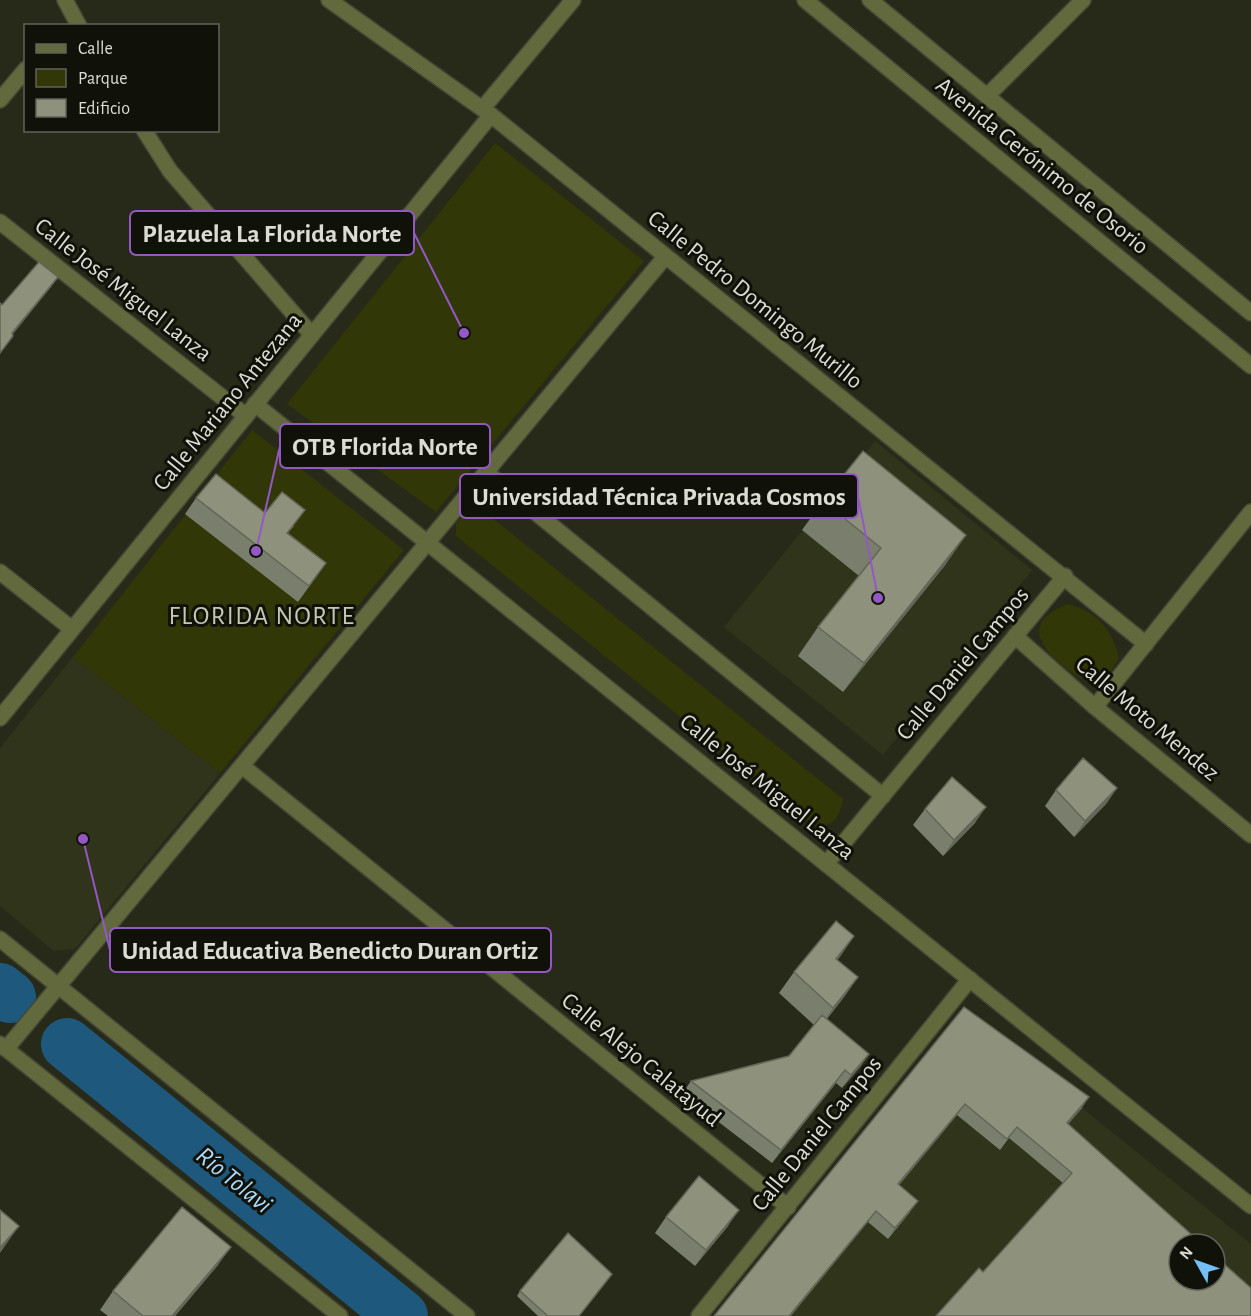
<svg xmlns="http://www.w3.org/2000/svg" width="1251" height="1316" viewBox="0 0 1251 1316" font-family="'Alegreya Sans',sans-serif">
<rect width="100%" height="100%" fill="#272a18"/>
<g fill="#30341b" fill-rule="evenodd">
<polygon points="875,441 1032,570 883,755 724,627"/>
<polygon points="73,657 220,773 75,949 54,951 0,906 0,748"/>
<path d="M957,1018L1082,1108L1251,1244V1316H715ZM1179,1244H1215V1280H1179Z"/>
</g>
<g fill="#323707">
<polygon points="495,143 644,261 436,512 287,404"/>
<polygon points="252,430 404,550 220,773 73,657"/>
<path d="M481,509L843,799C839,817 836,823 818,828L456,536V524L466,510Z"/>
<path d="M1068,604C1096,611 1113,630 1119,658L1110,673L1080,678C1048,657 1013,625 1068,604Z"/>
</g>
<g fill="none" stroke-linecap="round" stroke-linejoin="round">
<g stroke="#1e587c" stroke-width="52">
<polyline points="0,989 10,997"/>
<polyline points="67,1044 402,1316"/>
</g>
<g stroke="#444736" stroke-width="18">
<g id="minor">
<polyline points="65,0 79,26"/>
<polyline points="329,0 491,115 1146,644"/>
<polyline points="805,0 1251,366"/>
<polyline points="870,0 1251,313"/>
<polyline points="987,96 1083,0"/>
<polyline points="0,100 26,69"/>
<polyline points="483,108 573,0"/>
<polyline points="144,130 170,171 312,335"/>
<polyline points="0,222 246,416"/>
<polyline points="255,404 1251,1206"/>
<polyline points="486,472 883,796"/>
<polyline points="0,572 72,629"/>
<polyline points="1015,636 1095,707 1251,835"/>
<polyline points="1095,707 1251,512"/>
<polyline points="0,718 491,115"/>
<polyline points="242,766 788,1207"/>
<polyline points="826,864 1065,576"/>
<polyline points="0,939 467,1316"/>
<polyline points="0,1044 340,1316"/>
<polyline points="6,1049 665,257"/>
<polyline points="699,1316 970,979"/>
</g>
</g>
<use href="#minor" stroke="#62693d" stroke-width="15"/>
</g>
<g fill="#7a7e6c">
<polygon points="196,498 265,513 294,526 288,533 326,563 298,602 185,514"/>
<polygon points="823,501 946,564 843,692 798,656 818,627 859,576 802,530"/>
<polygon points="1117,788 1106,804 1074,837 1045,806 1056,790"/>
<polygon points="925,809 975,823 943,856 913,825"/>
<polygon points="837,960 858,977 844,997 827,1019 869,1054 860,1067 842,1088 836,1083 772,1163 682,1094 691,1081 789,1056 814,1025 779,993 794,972"/>
<polygon points="964,1007 1082,1108 1068,1124 1251,1288 983,1272 1063,1183 1009,1138 1000,1150 957,1115 899,1185 910,1212 888,1239 868,1222"/>
<polygon points="666,1217 728,1226 695,1266 655,1233"/>
<polygon points="218,1265 175,1316 108,1316 100,1310 113,1291"/>
<polygon points="520,1291 579,1316 538,1316 517,1296"/>
</g>
<g fill="#636658">
<polygon points="58,277 51,287 5,344 12,333"/>
<polygon points="966,535 946,564 843,692 864,663"/>
<polygon points="1117,788 1106,804 1074,837 1085,821"/>
<polygon points="986,807 975,823 943,856 954,840"/>
<polygon points="854,936 840,957 821,980 836,959"/>
<polygon points="858,977 844,997 819,1029 833,1008"/>
<polygon points="869,1054 860,1067 842,1088 851,1075"/>
<polygon points="845,1070 836,1083 772,1163 781,1150"/>
<polygon points="1089,1097 1082,1108 1060,1134 1067,1123"/>
<polygon points="965,1104 957,1115 891,1195 898,1184"/>
<polygon points="918,1201 910,1212 888,1239 895,1228"/>
<polygon points="739,1210 728,1226 695,1266 706,1250"/>
<polygon points="876,1211 868,1222 791,1316 789,1316"/>
<polygon points="19,1226 0,1253 0,1248"/>
<polygon points="231,1247 218,1265 175,1316 172,1316"/>
</g>
<g fill="#8e927d" stroke="#636658" stroke-width="1.5">
<polygon points="39,262 58,277 12,333 13,336 0,353 0,303 2,305"/>
<polygon points="863,451 966,535 864,663 818,627 881,548 823,501"/>
<polygon points="216,474 265,513 282,492 305,510 287,533 326,563 309,586 196,498"/>
<polygon points="1083,758 1117,788 1085,821 1056,790"/>
<polygon points="952,777 986,807 954,840 925,809"/>
<polygon points="836,921 854,936 836,959 858,977 833,1008 794,972"/>
<polygon points="964,1007 1089,1097 1067,1123 1202,1244 1179,1244 1179,1280 1215,1280 1215,1256 1251,1288 1251,1316 936,1316 979,1268 983,1272 1072,1173 1017,1127 1007,1139 965,1104 898,1184 918,1201 895,1228 876,1211 789,1316 714,1316"/>
<polygon points="822,1015 869,1054 851,1075 845,1070 781,1150 691,1081 789,1056"/>
<polygon points="699,1176 739,1210 706,1250 666,1217"/>
<polygon points="182,1207 231,1247 172,1316 143,1316 113,1291"/>
<polygon points="0,1210 19,1226 0,1248"/>
<polygon points="568,1233 612,1274 579,1316 548,1316 520,1291"/>
</g>
<g text-anchor="middle" dominant-baseline="central" stroke-width="6" stroke-linejoin="round" paint-order="stroke">
<g font-size="24" fill="#dbddd2" stroke="#10120a">
<text transform="translate(1042 166) rotate(39)">Avenida Gerónimo de Osorio</text>
<text transform="translate(123 290) rotate(38)">Calle José Miguel Lanza</text>
<text transform="translate(755 300) rotate(39)">Calle Pedro Domingo Murillo</text>
<text transform="translate(228 402) rotate(-51)">Calle Mariano Antezana</text>
<text transform="translate(963 664) rotate(-50)">Calle Daniel Campos</text>
<text transform="translate(1147 719) rotate(40)">Calle Moto Mendez</text>
<text transform="translate(767 787) rotate(39)">Calle José Miguel Lanza</text>
<text transform="translate(641 1060) rotate(39)">Calle Alejo Calatayud</text>
<text transform="translate(817 1134) rotate(-51)">Calle Daniel Campos</text>
</g>
<g font-size="26" letter-spacing="1.5" fill="#c4c8b2" stroke="#10120a">
<text x="262" y="616">FLORIDA NORTE</text>
</g>
<g font-size="26" font-style="italic" fill="#addbfe" stroke="#10120a">
<text transform="translate(234 1180) rotate(39)">Río Tolavi</text>
</g>
</g>
<path fill="none" stroke="#9358c4" stroke-width="2" d="M464 333L414 233M256 551L280 446M878 598L858 496M83 839L110 950"/>
<g fill="#9358c4" stroke="#10120a" stroke-width="2">
<circle cx="464" cy="333" r="6"/>
<circle cx="256" cy="551" r="6"/>
<circle cx="878" cy="598" r="6"/>
<circle cx="83" cy="839" r="6"/>
</g>
<g fill="#10120a" stroke="#9358c4" stroke-width="2">
<rect x="130" y="211" width="284" height="44" rx="6"/>
<rect x="280" y="424" width="210" height="44" rx="6"/>
<rect x="460" y="474" width="398" height="44" rx="6"/>
<rect x="110" y="928" width="441" height="44" rx="6"/>
</g>
<g font-size="26" text-anchor="middle" font-weight="bold" fill="#dbddd2">
<text x="272" y="242">Plazuela La Florida Norte</text>
<text x="385" y="455">OTB Florida Norte</text>
<text x="659" y="505">Universidad Técnica Privada Cosmos</text>
<text x="330" y="959">Unidad Educativa Benedicto Duran Ortiz</text>
</g>
<rect x="24" y="24" width="195" height="108" fill="#10120a" stroke="#61635a" stroke-width="1.5"/>
<rect x="36" y="44" width="30" height="9" fill="#62693d" stroke="#61635a" stroke-width="1.5"/>
<text x="78" y="54" font-size="18" fill="#dbddd2">Calle</text>
<rect x="36" y="69" width="30" height="18" fill="#323707" stroke="#61635a" stroke-width="1.5"/>
<text x="78" y="84" font-size="18" fill="#dbddd2">Parque</text>
<rect x="36" y="99" width="30" height="18" fill="#8e927d" stroke="#61635a" stroke-width="1.5"/>
<text x="78" y="114" font-size="18" fill="#dbddd2">Edificio</text>
<g transform="translate(1197 1262) rotate(310)"><circle r="28" fill="#10120a" stroke="#61635a" stroke-width="1.5"/>
<path d="M0-4.5L10 22L0 15L-10 22Z" fill="#74c0f6"/>
<text y="-9" font-size="16" font-weight="bold" text-anchor="middle" fill="#dbddd2">N</text>
</g>
</svg>
